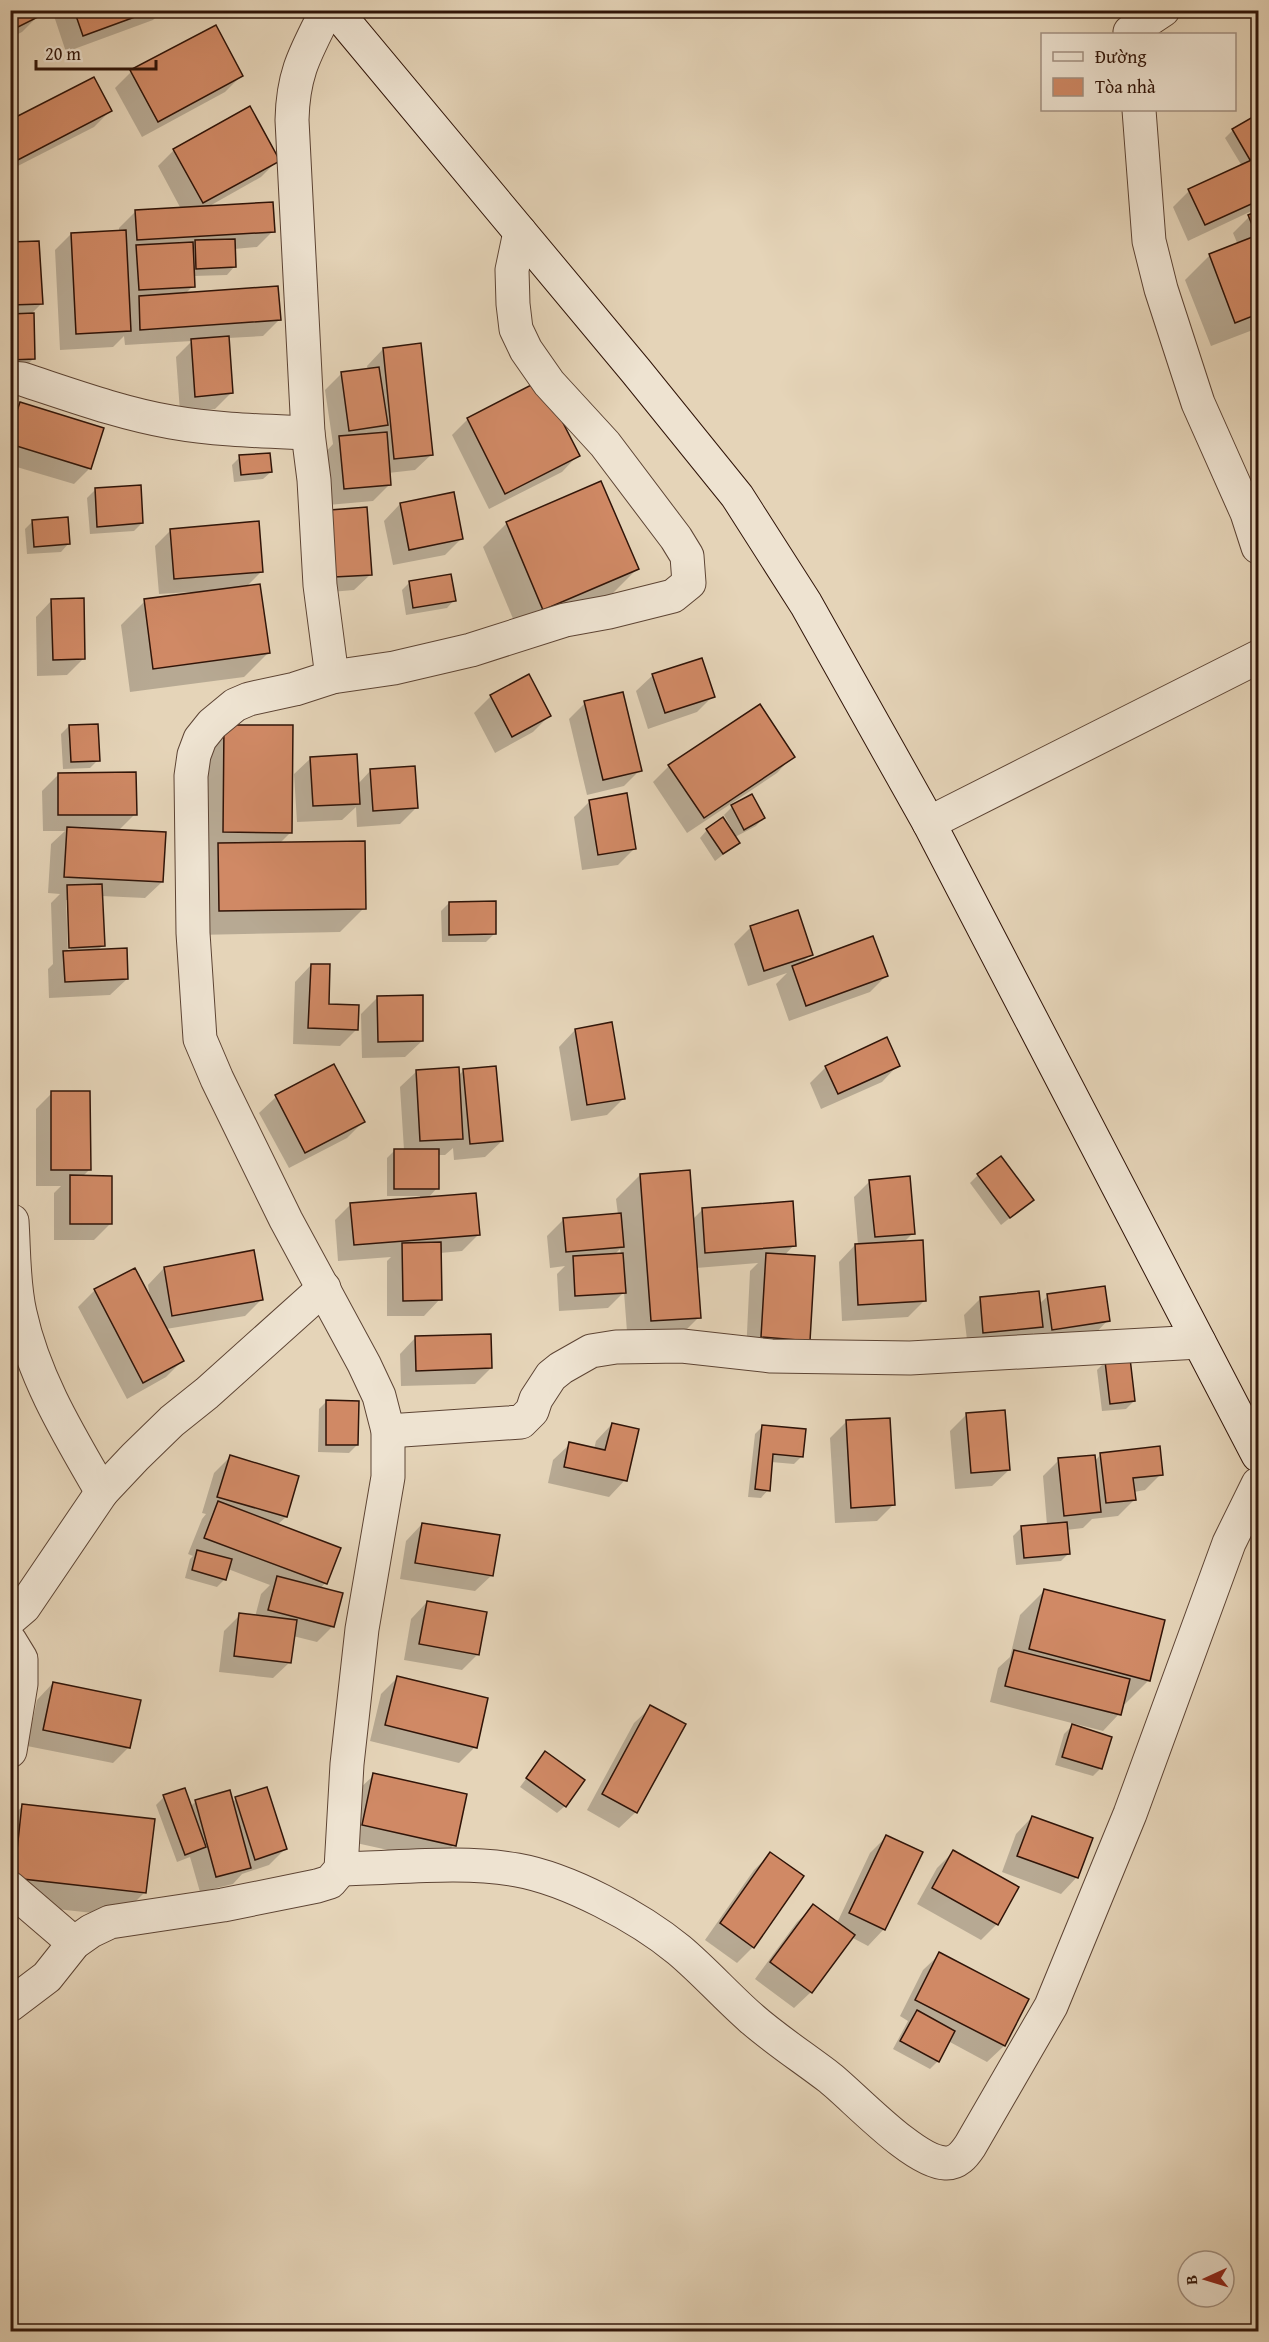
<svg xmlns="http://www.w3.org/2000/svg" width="1269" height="2342" viewBox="0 0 1269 2342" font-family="'Gentium Book Plus',serif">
<rect width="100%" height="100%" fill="#e5d4b8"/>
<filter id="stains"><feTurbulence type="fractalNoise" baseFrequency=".00333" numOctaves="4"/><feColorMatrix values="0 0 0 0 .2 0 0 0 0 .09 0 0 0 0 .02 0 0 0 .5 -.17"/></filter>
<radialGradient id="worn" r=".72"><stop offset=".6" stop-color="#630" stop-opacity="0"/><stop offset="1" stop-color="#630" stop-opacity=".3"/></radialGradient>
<g fill="#0003" fill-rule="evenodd">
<polygon points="10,10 38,16 22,32 10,38"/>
<polygon points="56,10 163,10 153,20 66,52 53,13"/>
<polygon points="131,72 241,76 225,92 142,137 115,88"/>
<polygon points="110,111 94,127 10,170 10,122"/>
<polygon points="1258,116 1258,208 1188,241 1173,207 1189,191 1242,166 1225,138 1233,130"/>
<polygon points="174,150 278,160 261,177 206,208 273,231 257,247 234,249 234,267 227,275 193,276 193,286 185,294 279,320 263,336 228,338 231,393 215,409 180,412 176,357 192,341 125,345 124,336 113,347 60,350 55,250 71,234 119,232 119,228 135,212 181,209 158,166"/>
<polygon points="1258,213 1258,328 1211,346 1185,280 1209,256 1238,245 1233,233 1249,217"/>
<polygon points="10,243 41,304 30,315 34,358 17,375 10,375"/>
<polygon points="383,349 432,454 415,470 388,473 389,485 373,501 328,505 324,454 333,444 325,390 341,374 368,370 367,366"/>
<polygon points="20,404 90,468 74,484 10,465 10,413"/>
<polygon points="468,419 578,455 562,472 489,509 452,435"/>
<polygon points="240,457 271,472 263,479 234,482 232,465"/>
<polygon points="95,490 142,523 134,531 90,534 87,498"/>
<polygon points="453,494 461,539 445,555 393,565 384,521 400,504"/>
<polygon points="33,521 68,544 61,552 27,554 25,529"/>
<polygon points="507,523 637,569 613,593 519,633 483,547"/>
<polygon points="314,528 371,574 354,590 319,593"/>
<polygon points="171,530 262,571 246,587 268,653 244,677 130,692 121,625 145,601 190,595 190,592 159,594 155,546"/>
<polygon points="410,582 454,600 447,608 406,615 402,590"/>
<polygon points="52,600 84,658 67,675 37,676 36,617"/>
<polygon points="653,675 713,696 697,712 648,729 636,691"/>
<polygon points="528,676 549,716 533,732 495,753 474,713 491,696"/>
<polygon points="585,703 640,770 624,786 587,795 569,719"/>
<polygon points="69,726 98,760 90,768 63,769 61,734"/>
<polygon points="224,727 291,832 279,844 364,908 340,932 196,935 200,751"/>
<polygon points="793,756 777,773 687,833 653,782 669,766"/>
<polygon points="311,758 358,784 371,770 416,808 400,824 357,827 356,807 342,820 297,822 294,774"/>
<path d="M59,774L135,814L118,831L162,882L145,898L101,896L103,945L97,951L127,979L110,995L49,998L48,969L53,964L51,903L60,894L48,893L51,844L65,831H43L42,791ZM66,900H69L71,955H68Z"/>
<polygon points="590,801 635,848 618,865 582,870 574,817"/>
<polygon points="732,807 763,818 756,826 735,837 738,843 715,861 700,838 707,830 732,829 724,815"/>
<polygon points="449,903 494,934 486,942 442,942 441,911"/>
<polygon points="797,912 811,954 801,964 886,976 870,992 789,1021 776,984 787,973 748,986 734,944 750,928"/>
<polygon points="311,965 328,1006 357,1029 340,1046 293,1044 295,982"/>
<polygon points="378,997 422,1041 405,1057 362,1058 361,1014"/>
<polygon points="575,1030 623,1099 607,1115 571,1121 559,1047"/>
<polygon points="898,1065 882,1082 821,1109 810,1083 826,1067"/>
<polygon points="333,1066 363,1122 347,1138 289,1168 259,1113 276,1097"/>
<polygon points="464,1070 502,1141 485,1157 454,1160 453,1148 445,1155 437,1155 437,1188 428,1198 478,1235 462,1251 440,1253 440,1299 424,1316 387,1316 387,1261 391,1257 338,1261 335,1220 351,1204 420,1198 420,1196 387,1196 387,1158 395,1150 404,1150 400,1087 417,1071 458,1076"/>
<polygon points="52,1093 89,1170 82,1177 110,1224 94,1240 54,1240 54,1193 61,1186 36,1186 36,1109"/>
<path d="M640,1175L692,1220L702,1210L794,1245L784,1256L809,1340L746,1353L750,1271L758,1263L696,1268L699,1317L675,1341L628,1345L624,1292L608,1308L559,1311L557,1274L565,1266L550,1268L547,1236L563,1220L618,1215L616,1199ZM620,1249L621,1255H614Z"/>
<polygon points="978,1175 1032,1200 1001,1225 970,1183"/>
<polygon points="870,1181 913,1233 904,1242 925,1300 908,1317 842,1321 839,1262 855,1245 858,1245 854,1197"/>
<polygon points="164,1268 262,1299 245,1316 166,1329 182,1361 166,1377 127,1399 78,1307 94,1291 134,1270 150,1298 148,1285"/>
<polygon points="1048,1296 1108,1320 1092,1337 1036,1345 1034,1333 1025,1343 968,1348 964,1315 980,1299 1039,1304"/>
<polygon points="416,1337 491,1368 475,1384 401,1386 400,1354"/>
<polygon points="1105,1362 1134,1401 1126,1409 1102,1411 1097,1370"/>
<polygon points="327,1401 357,1445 349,1453 318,1452 319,1409"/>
<polygon points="966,1415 1009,1470 992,1486 955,1489 950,1431"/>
<polygon points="846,1422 893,1505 877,1521 835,1523 830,1438"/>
<polygon points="612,1424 625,1480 609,1497 548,1483 553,1460 570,1444 594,1449 596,1441"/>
<polygon points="763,1426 802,1456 794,1464 771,1462 768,1490 761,1498 748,1497 755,1434"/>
<polygon points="1101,1454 1161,1474 1145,1490 1134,1492 1135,1499 1118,1516 1092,1519 1083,1528 1066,1530 1069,1553 1061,1561 1016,1565 1013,1536 1021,1528 1047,1525 1043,1476 1059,1460 1094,1462"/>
<polygon points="230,1457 297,1477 286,1517 277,1525 325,1583 320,1589 333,1626 317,1642 293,1636 290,1662 273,1678 219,1672 224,1631 240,1615 255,1617 261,1594 270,1585 228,1569 225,1579 217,1587 185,1578 190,1559 193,1556 188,1554 202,1519 206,1514 202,1513 214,1473"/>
<polygon points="422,1524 492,1575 475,1591 400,1579 406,1541"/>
<polygon points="1044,1591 1149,1680 1125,1704 1122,1704 1119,1714 1103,1731 990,1702 998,1668 1010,1657 1020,1615"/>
<polygon points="427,1602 478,1654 462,1670 404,1660 411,1619"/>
<polygon points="397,1678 475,1747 459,1763 370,1741 381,1694"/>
<polygon points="53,1683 129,1747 113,1763 27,1746 37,1700"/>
<polygon points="651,1707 636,1812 619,1828 587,1810 634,1723"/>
<polygon points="1072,1726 1101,1768 1093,1776 1055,1765 1064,1734"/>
<polygon points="545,1753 565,1806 557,1813 520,1787"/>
<polygon points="374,1775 454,1845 438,1861 347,1841 357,1791"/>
<polygon points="164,1797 190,1807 196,1801 232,1803 236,1799 285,1849 269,1865 242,1874 233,1884 200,1892 190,1857 177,1862 156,1805"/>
<polygon points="23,1806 145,1892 121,1916 10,1904 10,1818"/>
<polygon points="1032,1817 1077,1877 1061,1894 1002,1872 1016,1834"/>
<polygon points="886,1837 884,1929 868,1946 851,1937 811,1992 794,2008 755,1979 797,1922 814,1906 837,1923 870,1853"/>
<polygon points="954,1851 997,1924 981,1940 917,1904 937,1868"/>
<polygon points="770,1854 753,1947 737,1963 705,1940 754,1870"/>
<polygon points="940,1954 1027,1999 1004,2046 987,2062 948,2041 938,2061 930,2069 893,2049 908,2021 900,2016 923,1970"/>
</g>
<g fill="#d08965" stroke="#301408" stroke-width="1.5">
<polygon points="10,10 37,10 40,16 10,31"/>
<polygon points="74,10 154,10 83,36"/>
<polygon points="216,25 243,76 158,122 130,70"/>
<polygon points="94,77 112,111 14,162 10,155 10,120"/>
<polygon points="250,106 280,161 203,203 173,149"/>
<polygon points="1258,114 1258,155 1250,160 1232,129"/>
<polygon points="1258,157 1258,201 1205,225 1188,189"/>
<polygon points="273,202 275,232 137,240 135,210"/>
<polygon points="1258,211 1258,239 1248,215"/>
<polygon points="126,230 131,331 76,334 71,233"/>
<polygon points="1255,236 1258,245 1258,314 1235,323 1209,254"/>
<polygon points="235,239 236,267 196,269 195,240"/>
<polygon points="39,241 43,304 10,305 10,242"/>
<polygon points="193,242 195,287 139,290 136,245"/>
<polygon points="278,286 281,320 140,330 139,296"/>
<polygon points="34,313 35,359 10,360 10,314"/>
<polygon points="229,336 233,393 195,397 191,339"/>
<polygon points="421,343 433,455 394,459 383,348"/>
<polygon points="379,367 388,425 349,431 341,372"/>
<polygon points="541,380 580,456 505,494 467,418"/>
<polygon points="20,402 104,428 91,469 10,444 10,432"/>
<polygon points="387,432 391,485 344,489 339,436"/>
<polygon points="270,453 272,472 241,475 239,455"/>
<polygon points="601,481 639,569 543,610 506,522"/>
<polygon points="141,485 143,523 97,527 95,488"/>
<polygon points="454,492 463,539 409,550 400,503"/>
<polygon points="367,507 372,575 334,577 330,510"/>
<polygon points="68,517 70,544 34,547 32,520"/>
<polygon points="259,521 263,572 174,579 170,529"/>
<polygon points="451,574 456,601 413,608 409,581"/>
<polygon points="260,584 270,653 153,669 144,599"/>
<polygon points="84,598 85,659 53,660 51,599"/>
<polygon points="702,658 715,697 665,713 652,674"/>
<polygon points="529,674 551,716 512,737 490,695"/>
<polygon points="623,692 642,771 603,780 584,701"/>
<polygon points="760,704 795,757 704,818 668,765"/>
<polygon points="98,724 100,761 71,762 69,725"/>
<polygon points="224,725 293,725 292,833 223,832"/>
<polygon points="357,754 360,804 313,806 310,757"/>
<polygon points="415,766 418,808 373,811 370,769"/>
<polygon points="136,772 137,815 58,815 58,773"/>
<polygon points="627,793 636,849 598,855 589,800"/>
<polygon points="752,794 765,818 744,830 731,805"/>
<polygon points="723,817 740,843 723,854 706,829"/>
<polygon points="67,827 166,832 163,882 64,877"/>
<polygon points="365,841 366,909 219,911 218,843"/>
<polygon points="102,884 105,946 69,948 67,885"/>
<polygon points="496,901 496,934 449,935 449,902"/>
<polygon points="798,910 813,955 764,971 750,926"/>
<polygon points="873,936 888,976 806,1006 792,966"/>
<polygon points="127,948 128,979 65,982 63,951"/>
<polygon points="311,964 330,964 329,1004 359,1005 358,1030 308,1028"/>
<polygon points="423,995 423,1041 378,1042 377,996"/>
<polygon points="612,1022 625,1099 587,1105 575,1029"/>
<polygon points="887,1037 900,1066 838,1094 825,1066"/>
<polygon points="334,1064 365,1122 305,1153 275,1095"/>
<polygon points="496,1066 503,1141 470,1144 463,1069"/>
<polygon points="459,1067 463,1139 420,1141 416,1070"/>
<polygon points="51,1091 90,1091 91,1170 51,1170"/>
<rect x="394" y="1149" width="45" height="40"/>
<polygon points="1001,1156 1034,1200 1010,1218 977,1174"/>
<polygon points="690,1170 701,1318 651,1321 640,1174"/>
<polygon points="70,1175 112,1176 112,1224 70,1224"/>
<polygon points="910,1176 915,1234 875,1237 869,1180"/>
<polygon points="476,1193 480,1235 354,1245 350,1203"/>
<polygon points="793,1201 796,1246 705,1253 702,1208"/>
<polygon points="621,1213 624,1247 566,1252 563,1218"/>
<polygon points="923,1240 926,1301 858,1305 855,1244"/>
<polygon points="441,1242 442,1300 403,1301 402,1243"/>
<polygon points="254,1250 263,1300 172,1316 164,1267"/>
<polygon points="623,1253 626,1293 575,1296 573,1256"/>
<polygon points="766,1253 815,1256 810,1341 761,1337"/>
<polygon points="135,1268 184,1361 143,1383 94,1289"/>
<polygon points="1105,1286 1110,1321 1052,1330 1047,1294"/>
<polygon points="1039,1291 1043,1327 983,1333 980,1297"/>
<polygon points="491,1334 492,1368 416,1371 415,1336"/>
<polygon points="1130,1358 1135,1401 1110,1404 1105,1361"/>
<polygon points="326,1400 359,1401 358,1445 326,1445"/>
<polygon points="1005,1410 1010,1470 971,1473 966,1413"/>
<polygon points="890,1418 895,1505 851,1508 846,1420"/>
<polygon points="612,1423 639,1429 627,1481 564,1467 569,1442 605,1450"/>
<polygon points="762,1425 806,1429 803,1457 773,1454 770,1491 755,1489"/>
<polygon points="1160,1446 1163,1475 1133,1478 1136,1500 1106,1503 1100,1453"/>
<polygon points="230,1455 299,1476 287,1517 217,1497"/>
<polygon points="1095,1455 1101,1512 1064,1516 1058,1458"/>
<polygon points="218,1501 341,1548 327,1584 204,1538"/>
<polygon points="1067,1522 1070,1554 1024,1558 1021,1526"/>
<polygon points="422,1523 500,1535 493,1576 415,1563"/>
<polygon points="197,1550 232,1559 226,1580 192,1570"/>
<polygon points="277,1576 343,1593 334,1627 268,1610"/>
<polygon points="1044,1589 1165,1620 1150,1681 1029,1649"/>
<polygon points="427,1601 487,1612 479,1655 419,1644"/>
<polygon points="239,1613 297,1620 291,1663 234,1656"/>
<polygon points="1014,1650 1130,1679 1121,1715 1005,1686"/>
<polygon points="397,1676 488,1698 477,1748 385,1725"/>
<polygon points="53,1682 141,1700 130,1748 43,1730"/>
<polygon points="650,1705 686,1724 637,1813 602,1794"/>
<polygon points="1072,1724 1112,1737 1102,1769 1062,1757"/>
<polygon points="545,1751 585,1780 566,1807 526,1778"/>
<polygon points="373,1773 467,1794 456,1846 362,1825"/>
<polygon points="267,1787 287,1849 255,1860 235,1797"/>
<polygon points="185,1788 206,1847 185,1855 163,1795"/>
<polygon points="230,1790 251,1868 216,1877 195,1800"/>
<polygon points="22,1804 155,1819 146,1893 14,1878"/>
<polygon points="1032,1816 1093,1838 1078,1878 1017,1856"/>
<polygon points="886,1835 923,1852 885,1930 849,1913"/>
<polygon points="953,1850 1019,1887 998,1925 932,1888"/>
<polygon points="770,1852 804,1876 754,1948 720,1923"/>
<polygon points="813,1904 855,1935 812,1993 770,1962"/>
<polygon points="939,1952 1029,1999 1005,2046 915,2000"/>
<polygon points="917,2010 955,2031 939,2062 900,2041"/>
</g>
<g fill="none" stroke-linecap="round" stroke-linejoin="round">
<g stroke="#5d4434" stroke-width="35">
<g id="street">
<path d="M327,10C306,52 293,72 292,120L308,433L314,480L320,585L332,677"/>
<polyline points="1131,34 1130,32 1163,10"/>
<polyline points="1139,110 1149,241 1161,289 1198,403 1247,513 1258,547"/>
<path d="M10,378L22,379C71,395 120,413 171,422C216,430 262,431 308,433"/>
<polyline points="929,823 1258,657"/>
<path d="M12,1221C14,1251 13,1283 20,1313C34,1378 69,1435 102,1492"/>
<polyline points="388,1431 521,1422 532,1411 536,1399 551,1376 561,1368 591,1351 616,1347 682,1346 771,1356 910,1358 1199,1342"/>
<polyline points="10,1619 24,1607 102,1492 135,1457 172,1421 207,1393 324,1288"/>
<polyline points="10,1641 21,1659 21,1684 10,1751"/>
<path d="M341,1869C399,1868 460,1860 517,1870C568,1879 639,1917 679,1950C704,1971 726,1996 751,2018C776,2040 804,2058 830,2078C856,2099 914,2162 945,2163C957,2164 964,2155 970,2146L1051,2006L1130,1814L1229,1543L1258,1484"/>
<polyline points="10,1888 74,1943"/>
<polyline points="10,2005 47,1977 74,1943 91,1931 110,1922 223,1905 317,1886 330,1882 341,1869 347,1764 362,1629 388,1477 388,1431 379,1396 364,1364 286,1220 217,1079 200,1039 193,933 191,776 194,755 200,739 212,724 235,705 249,699 295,689 332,677 394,668 471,650 565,620 609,612 673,596 689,583 687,556 676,538 605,444 549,383 526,350 516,329 513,304 512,270 520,232"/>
</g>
</g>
<g stroke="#301408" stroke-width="35">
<polyline id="secondary" points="335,10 636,371 737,496 806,604 929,823 1258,1455"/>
</g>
<use href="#street" stroke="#eee3d1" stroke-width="33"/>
<use href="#secondary" stroke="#eee3d1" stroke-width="33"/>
</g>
<rect width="1269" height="2342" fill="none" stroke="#e5d4b8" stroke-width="36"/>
<rect x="12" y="12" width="1245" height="2318" fill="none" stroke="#301408" stroke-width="3"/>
<rect x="18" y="18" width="1233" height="2306" fill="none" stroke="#301408" stroke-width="1.5"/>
<rect x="1041" y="33" width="195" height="78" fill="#eee3d1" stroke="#a29081" stroke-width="1.5"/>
<rect x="1053" y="52" width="30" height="9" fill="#eee3d1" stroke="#a29081" stroke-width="1.5"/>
<text x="1095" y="63" font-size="18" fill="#301408">Đường</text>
<rect x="1053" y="78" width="30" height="18" fill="#d08965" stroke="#a29081" stroke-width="1.5"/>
<text x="1095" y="93" font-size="18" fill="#301408">Tòa nhà</text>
<g transform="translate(1206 2279) rotate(266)"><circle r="28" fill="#eee3d1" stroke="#a29081" stroke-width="1.5"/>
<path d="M0-4.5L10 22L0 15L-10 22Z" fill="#8f2418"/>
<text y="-9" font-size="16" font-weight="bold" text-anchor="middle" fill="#301408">B</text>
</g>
<path d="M36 60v9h120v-9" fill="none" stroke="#301408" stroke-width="3"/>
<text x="45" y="60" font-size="18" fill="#301408" stroke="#eee3d1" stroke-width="4.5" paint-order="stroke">20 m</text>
<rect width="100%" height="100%" filter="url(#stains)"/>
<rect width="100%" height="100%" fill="url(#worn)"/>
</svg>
